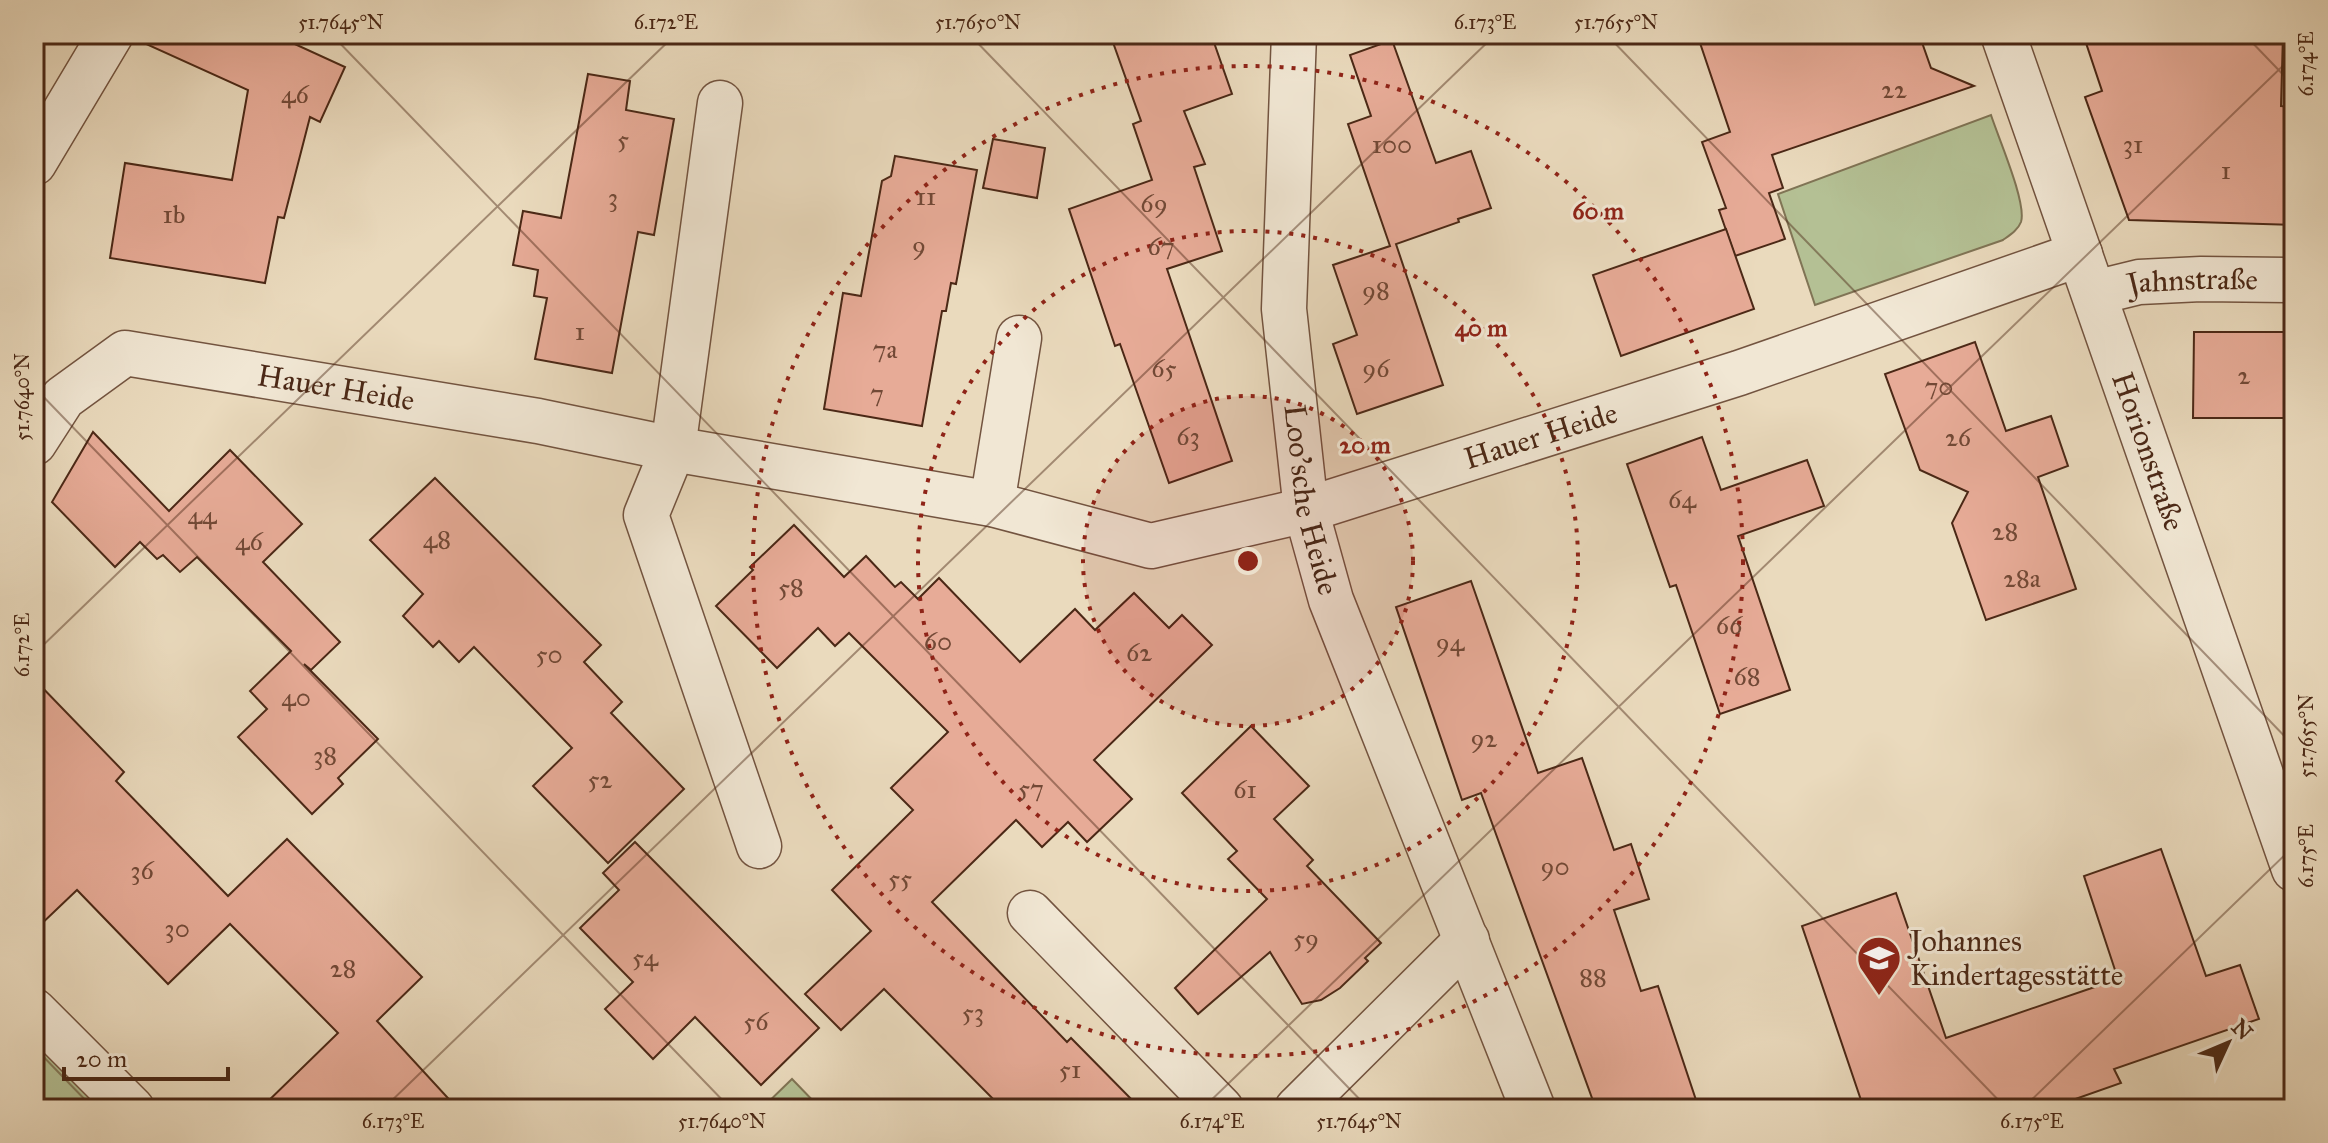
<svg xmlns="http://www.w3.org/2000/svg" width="2328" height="1143" viewBox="0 0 2328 1143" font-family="'IM FELL Great Primer',serif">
<rect width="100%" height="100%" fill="#eadabd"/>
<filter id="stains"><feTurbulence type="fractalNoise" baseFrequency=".0025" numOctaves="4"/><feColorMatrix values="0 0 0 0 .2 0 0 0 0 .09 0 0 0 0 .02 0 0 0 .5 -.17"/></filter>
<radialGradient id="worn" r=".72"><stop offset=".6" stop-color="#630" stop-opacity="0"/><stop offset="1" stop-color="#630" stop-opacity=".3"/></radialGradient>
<g fill="#b4c094" stroke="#807455" stroke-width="2">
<path d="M1991,115C1998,137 2027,203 2021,222C2018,230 2010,235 2003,240L1815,305L1778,194Z"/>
<polygon points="34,1035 106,1109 34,1109"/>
<polygon points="792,1079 821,1109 761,1109"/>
</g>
<g fill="#e7ab97" stroke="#4b2816" stroke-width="2">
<polygon points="136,34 273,34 345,67 320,122 310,117 284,218 278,217 265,283 110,258 125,163 232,180 248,90 135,39"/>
<polygon points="1110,34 1211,34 1232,94 1184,111 1205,164 1194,167 1222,251 1167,269 1232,461 1169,483 1120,344 1115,346 1069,209 1152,180 1133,124 1141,121"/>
<polygon points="1697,34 1919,34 1931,68 1974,86 1772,155 1783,188 1769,193 1785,239 1735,256 1719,210 1726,208 1702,142 1730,132"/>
<polygon points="2083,34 2283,34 2281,106 2294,107 2294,225 2129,220 2085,97 2102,91"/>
<polygon points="1392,40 1436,163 1471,151 1491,208 1458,219 1459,222 1396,244 1443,385 1357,414 1333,344 1357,335 1333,265 1390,246 1348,124 1371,116 1350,55"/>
<polygon points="588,74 630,81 626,110 674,119 654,235 638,232 612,373 535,359 547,298 534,296 538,270 513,265 523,211 561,218"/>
<polygon points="993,139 1045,148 1037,198 983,188"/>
<polygon points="895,156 977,170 956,284 951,283 946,311 942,311 922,426 824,409 843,293 861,296 882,181 891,176"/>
<polygon points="1726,229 1754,309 1621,356 1593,275"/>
<polygon points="2194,332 2294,332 2294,418 2193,418"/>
<polygon points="1975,342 2006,431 2051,416 2068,466 2038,477 2076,589 1986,620 1952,523 1968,492 1920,470 1885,374"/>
<polygon points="93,432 169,511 230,450 302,524 263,562 340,642 311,670 304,664 378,739 338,778 343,784 312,814 238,737 267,709 250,691 291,651 197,557 180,572 163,555 157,559 140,542 115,567 52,502"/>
<polygon points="1702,437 1721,490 1807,460 1824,506 1738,536 1790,690 1720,714 1676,585 1670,587 1627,464"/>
<polygon points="435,478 601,645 584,662 622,702 611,713 684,789 608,863 533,786 572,748 474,647 459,662 439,641 433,647 403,616 423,594 370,540"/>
<polygon points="794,525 844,577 866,556 895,587 901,582 918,599 939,578 1020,662 1075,609 1095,630 1134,593 1169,628 1182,615 1212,645 1094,760 1132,799 1087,842 1068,822 1042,847 1016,820 932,902 1067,1042 1071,1038 1141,1109 1003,1109 884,989 841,1030 805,994 871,931 832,890 913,810 891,788 948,732 849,633 835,646 818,628 777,668 716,606 753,570 750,567"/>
<polygon points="1471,581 1538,773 1582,758 1614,850 1631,844 1649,899 1614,910 1641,991 1658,986 1699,1109 1596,1109 1481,793 1462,800 1396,607"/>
<polygon points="34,679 124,772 116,781 228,896 287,839 422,977 377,1021 458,1109 260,1109 338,1033 230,924 168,984 77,890 34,931"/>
<polygon points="1251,726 1309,786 1274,819 1313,860 1307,866 1381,943 1365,958 1368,961 1340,988 1321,1000 1302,1004 1270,952 1198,1014 1175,988 1267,899 1228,859 1237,851 1182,793"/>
<polygon points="635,842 819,1028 761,1085 695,1017 653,1059 605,1009 633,982 580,928 619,890 603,873"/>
<polygon points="2161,849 2206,976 2240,965 2259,1019 2114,1069 2121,1083 2047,1109 1864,1109 1802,926 1896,893 1946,1038 2118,979 2084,876"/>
</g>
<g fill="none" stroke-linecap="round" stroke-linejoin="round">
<g stroke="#735440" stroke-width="47">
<g id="minor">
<path id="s1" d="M1294,34L1284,309L1306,510L1331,600L1533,1109"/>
<path id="s2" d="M2003,34L2294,869"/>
<polyline points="720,103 673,449 646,515 759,846"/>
<polyline points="34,163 111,34"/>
<path id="s3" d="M2094,293L2139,282L2201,279L2294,280"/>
<path id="s4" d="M34,443L63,398L125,353L538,421L673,449L992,504L1151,546L1306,510L1739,373L2080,254"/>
<polyline points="992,504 1019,338"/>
<polyline points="1030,913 1221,1109"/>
<polyline points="34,1011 132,1109"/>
<polyline points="1297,1109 1467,940"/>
</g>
</g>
<use href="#minor" stroke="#f1e7d4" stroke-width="44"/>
</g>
<path fill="none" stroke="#4b2816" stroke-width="2" stroke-opacity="0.45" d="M331,34L1369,1109M969,34L2007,1109M1606,34L2294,746M2244,34L2294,86M34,387L731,1109M34,654L676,34M34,1047L94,1109M383,1109L1496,34M1202,1109L2294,55M2022,1109L2294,846"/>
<circle cx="1248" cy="561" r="165" fill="#8f2418" fill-opacity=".12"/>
<g fill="none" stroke="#8f2418" stroke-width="4" stroke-dasharray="4 8">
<circle cx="1248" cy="561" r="165"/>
<circle cx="1248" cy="561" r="330"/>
<circle cx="1248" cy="561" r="495"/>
</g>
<defs>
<g id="school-pin" transform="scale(2.3)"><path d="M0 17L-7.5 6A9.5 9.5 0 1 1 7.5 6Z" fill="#8f2418" stroke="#f1e7d4"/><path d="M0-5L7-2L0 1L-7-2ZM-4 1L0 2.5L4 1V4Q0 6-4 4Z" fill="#fff"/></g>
</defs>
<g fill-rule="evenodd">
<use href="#school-pin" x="1879" y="958"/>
</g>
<g text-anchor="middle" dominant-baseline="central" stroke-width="6" stroke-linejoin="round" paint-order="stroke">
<g font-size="26" fill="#724936">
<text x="1894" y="89">22</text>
<text x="295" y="94">46</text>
<text x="623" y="139">5</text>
<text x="1392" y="144">100</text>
<text x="2133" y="144">31</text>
<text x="2226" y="170">1</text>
<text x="926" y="196">11</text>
<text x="613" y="197">3</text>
<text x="1154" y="203">69</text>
<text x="174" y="214">1b</text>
<text x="919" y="245">9</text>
<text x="1161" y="246">67</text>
<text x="1376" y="290">98</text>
<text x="580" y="331">1</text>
<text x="885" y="349">7a</text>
<text x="1164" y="368">65</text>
<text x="1376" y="368">96</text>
<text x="2244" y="375">2</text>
<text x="1939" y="386">70</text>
<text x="877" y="393">7</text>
<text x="1188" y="436">63</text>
<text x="1958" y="437">26</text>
<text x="1682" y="499">64</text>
<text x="202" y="515">44</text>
<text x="2005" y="531">28</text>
<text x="437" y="539">48</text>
<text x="249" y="541">46</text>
<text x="2022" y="578">28a</text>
<text x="791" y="587">58</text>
<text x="1729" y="625">66</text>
<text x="938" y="641">60</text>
<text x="1450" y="642">94</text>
<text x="1139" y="652">62</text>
<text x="549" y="654">50</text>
<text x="1747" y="676">68</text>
<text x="296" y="697">40</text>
<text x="1484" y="738">92</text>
<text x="325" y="755">38</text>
<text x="600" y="779">52</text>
<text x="1031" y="788">57</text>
<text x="1245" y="789">61</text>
<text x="1555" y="866">90</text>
<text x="142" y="870">36</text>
<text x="900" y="878">55</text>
<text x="177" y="928">30</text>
<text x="1306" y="938">59</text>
<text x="645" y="957">54</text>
<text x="343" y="968">28</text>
<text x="1593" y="977">88</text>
<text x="973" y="1012">53</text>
<text x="756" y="1021">56</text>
<text x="1070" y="1069">51</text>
</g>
<g font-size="30" fill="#4b2816" stroke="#f1e7d4">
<text stroke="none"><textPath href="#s3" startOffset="100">Jahnstraße</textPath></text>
<text stroke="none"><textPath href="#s4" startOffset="344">Hauer Heide</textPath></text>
<text stroke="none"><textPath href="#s4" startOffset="1580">Hauer Heide</textPath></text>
<text stroke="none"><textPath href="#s2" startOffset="442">Horionstraße</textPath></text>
<text stroke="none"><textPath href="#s1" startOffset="468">Loo'sche Heide</textPath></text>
</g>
<g font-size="30" fill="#4b2816" stroke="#f1e7d4" text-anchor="start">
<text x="1910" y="941">Johannes<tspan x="1910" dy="34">Kindertagesstätte</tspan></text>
</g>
</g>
<circle cx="1248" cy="561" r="12" fill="#8f2418" stroke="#f1e7d4" stroke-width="4"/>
<g font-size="24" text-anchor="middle" font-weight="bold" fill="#8f2418" stroke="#f1e7d4" stroke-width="6" stroke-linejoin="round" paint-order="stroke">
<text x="1598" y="219">60 m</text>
<text x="1481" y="336">40 m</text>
<text x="1365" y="453">20 m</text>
</g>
<rect width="2328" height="1143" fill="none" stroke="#eadabd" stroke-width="88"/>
<g transform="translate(2228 1043) rotate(46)" stroke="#f1e7d4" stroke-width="6" paint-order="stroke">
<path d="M0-6L14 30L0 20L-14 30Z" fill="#4b2816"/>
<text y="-12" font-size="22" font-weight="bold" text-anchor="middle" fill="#4b2816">N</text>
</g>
<path d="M64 1067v12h164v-12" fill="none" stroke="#4b2816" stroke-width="4"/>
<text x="76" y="1067" font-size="24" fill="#4b2816" stroke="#f1e7d4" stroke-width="6" paint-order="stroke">20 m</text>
<rect x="44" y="44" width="2240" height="1055" fill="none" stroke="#4b2816" stroke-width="3"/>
<g font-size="20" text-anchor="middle" fill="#4b2816">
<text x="341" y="29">51.7645°N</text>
<text x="666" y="29">6.172°E</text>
<text x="978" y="29">51.7650°N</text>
<text x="1485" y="29">6.173°E</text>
<text x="1616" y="29">51.7655°N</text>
<text transform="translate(2306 64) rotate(-90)" y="7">6.174°E</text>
<text transform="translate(22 397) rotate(-90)" y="7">51.7640°N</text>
<text transform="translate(22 645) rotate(-90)" y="7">6.172°E</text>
<text transform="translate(2306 736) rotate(-90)" y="7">51.7655°N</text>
<text transform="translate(2306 856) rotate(-90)" y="7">6.175°E</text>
<text x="393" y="1128">6.173°E</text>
<text x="722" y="1128">51.7640°N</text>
<text x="1212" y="1128">6.174°E</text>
<text x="1359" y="1128">51.7645°N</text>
<text x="2032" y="1128">6.175°E</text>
</g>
<rect width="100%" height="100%" filter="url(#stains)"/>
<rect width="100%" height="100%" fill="url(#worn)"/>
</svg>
